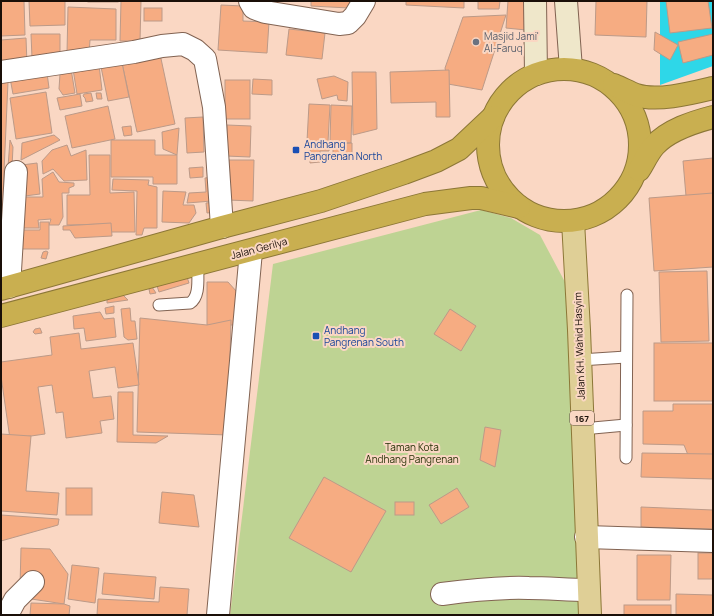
<svg xmlns="http://www.w3.org/2000/svg" width="714" height="616" viewBox="0 0 714 616" font-family="Manrope,sans-serif">
<rect width="100%" height="100%" fill="#fad7c3"/>
<polygon fill="#bed393" points="481,210 511,218 540,235 566,284 581,615 230,615 273,264"/>
<polygon fill="#2ed7e8" points="660,1 713,1 713,66 660,85"/>
<g fill="#f6ac82" stroke="#bc9a88">
<polygon points="1,1 24,1 25,35 1,36"/>
<polygon points="29,1 65,1 65,25 30,26"/>
<rect x="88" y="1" width="30" height="1"/>
<polygon points="121,1 141,1 140,41 120,41"/>
<polygon points="311,1 350,1 349,8 311,6"/>
<polygon points="406,1 464,1 464,8 406,5"/>
<polygon points="478,1 500,1 499,9 478,9"/>
<polygon points="508,1 526,1 526,30 506,28"/>
<polygon points="596,1 647,1 646,37 595,35"/>
<polygon points="666,1 708,1 712,28 670,33"/>
<polygon points="221,5 243,6 243,21 269,22 267,53 218,50"/>
<polygon points="68,7 116,9 116,40 90,40 89,54 67,53"/>
<rect x="144" y="8" width="18" height="13"/>
<polygon points="506,15 482,90 448,84 445,68 463,17"/>
<polygon points="289,29 325,33 322,59 286,55"/>
<polygon points="655,32 678,45 670,60 654,50"/>
<polygon points="31,34 60,34 60,57 32,58"/>
<polygon points="713,34 713,55 683,63 678,42"/>
<polygon points="26,38 27,64 1,65 1,40"/>
<polygon points="160,54 175,124 137,132 122,63"/>
<polygon points="122,63 129,97 108,101 101,67"/>
<polygon points="99,65 102,90 77,94 73,69"/>
<polygon points="71,69 75,93 63,95 59,89 60,74"/>
<polygon points="449,70 450,117 436,117 436,102 391,103 390,72"/>
<polygon points="352,72 376,72 377,129 353,135"/>
<polygon points="47,73 49,88 13,94 10,78"/>
<polygon points="334,76 348,82 347,101 338,100 337,95 322,99 317,79"/>
<polygon points="253,79 272,80 272,95 252,94"/>
<rect x="225" y="80" width="25" height="39"/>
<polygon points="8,82 2,217 1,226 1,84"/>
<polygon points="46,92 52,133 16,139 10,98"/>
<polygon points="91,93 93,101 86,102 85,98 83,96 84,94"/>
<polygon points="96,93 101,93 102,99 97,99"/>
<polygon points="80,94 82,106 60,110 57,98"/>
<polygon points="309,104 330,105 328,142 307,141"/>
<polygon points="331,105 352,106 351,143 330,142"/>
<polygon points="108,106 115,139 72,148 65,116"/>
<polygon points="203,117 204,152 187,153 185,118"/>
<polygon points="227,125 251,126 250,157 226,156"/>
<polygon points="131,126 132,135 124,136 122,127"/>
<polygon points="179,128 177,155 163,149 162,132"/>
<polygon points="54,135 60,140 21,160 22,143"/>
<polygon points="10,140 13,147 12,167 8,167"/>
<polygon points="111,140 155,140 155,155 177,155 177,184 153,184 153,177 111,177"/>
<polygon points="352,143 352,156 333,157 333,144"/>
<polygon points="329,144 329,151 320,151 320,162 310,163 310,145"/>
<polygon points="67,145 71,156 86,150 87,180 64,181 53,169 43,174 42,161 52,150"/>
<polygon points="89,155 110,155 110,193 134,192 135,232 110,232 110,224 67,225 67,195 90,195"/>
<polygon points="713,158 713,194 686,196 683,161"/>
<polygon points="229,160 254,160 253,201 228,200"/>
<polygon points="37,163 40,194 25,196 22,165"/>
<polygon points="203,167 203,177 190,178 189,168"/>
<polygon points="53,172 59,182 74,183 74,186 69,188 69,193 62,193 63,217 59,225 49,225 51,219 38,220 39,228 23,228 22,197 43,197 42,179"/>
<polygon points="213,177 212,201 187,203 189,193 206,192 205,178"/>
<polygon points="113,179 149,180 148,185 157,187 157,228 144,228 142,235 136,235 137,191 112,190"/>
<polygon points="163,191 186,192 183,205 194,205 196,213 189,223 162,222"/>
<polygon points="713,193 713,267 654,271 649,198"/>
<polygon points="215,202 216,212 207,213 206,203"/>
<polygon points="40,222 49,222 49,249 22,249 22,230 40,230"/>
<polygon points="111,223 112,236 75,238 70,230 63,230 63,226"/>
<polygon points="46,251 48,252 46,259 41,258 43,252"/>
<polygon points="707,271 709,341 661,342 659,272"/>
<polygon points="187,277 189,283 159,292 157,286"/>
<polygon points="207,282 228,282 237,292 239,325 207,325"/>
<polygon points="152,287 156,293 150,294 149,289"/>
<polygon points="121,293 128,300 107,303 107,300 116,294"/>
<polygon points="114,306 114,313 106,314 105,308"/>
<polygon points="130,308 131,321 135,321 137,339 128,340 124,337 121,309"/>
<polygon points="450,309 476,326 461,351 434,334"/>
<polygon points="100,312 104,319 114,318 116,337 86,341 84,328 74,329 73,316"/>
<polygon points="140,318 207,325 231,320 228,435 137,432"/>
<polygon points="40,328 42,333 35,334 33,332 35,329"/>
<polygon points="79,333 81,349 133,343 139,385 118,388 115,367 89,371 93,398 111,396 114,419 100,421 102,433 66,438 63,412 56,413 52,385 38,387 45,434 10,439 1,376 1,362 52,355 50,337"/>
<rect x="654" y="343" width="59" height="58"/>
<polygon points="118,392 133,392 133,435 168,436 156,443 117,442"/>
<polygon points="673,404 713,404 713,455 688,455 684,445 643,444 643,411 673,411"/>
<polygon points="485,427 501,430 495,467 480,460"/>
<polygon points="1,434 31,436 26,491 59,493 57,515 1,511"/>
<polygon points="642,453 713,454 713,479 641,477"/>
<polygon points="324,477 386,511 351,572 289,538"/>
<rect x="66" y="488" width="26" height="27"/>
<polygon points="457,488 469,507 441,524 429,505"/>
<polygon points="162,492 194,495 199,527 159,523"/>
<rect x="395" y="502" width="19" height="13"/>
<polygon points="641,507 713,510 713,529 641,527"/>
<polygon points="1,515 59,519 58,525 1,541"/>
<polygon points="21,548 50,549 68,574 64,604 25,598 20,587"/>
<rect x="698" y="553" width="15" height="26"/>
<polygon points="637,555 671,555 670,600 637,600"/>
<polygon points="72,565 99,568 95,603 68,599"/>
<polygon points="104,573 156,577 154,599 102,594"/>
<polygon points="160,587 189,589 187,615 97,615 98,599 159,602"/>
<polygon points="676,594 713,595 713,615 676,615"/>
<polygon points="31,603 64,604 70,606 69,615 30,615"/>
<rect x="624" y="605" width="47" height="10"/>
</g>
<g fill="none" stroke-linecap="round" stroke-linejoin="round">
<g stroke="#826352" stroke-width="13">
<g id="lane">
<path d="M159,305L190,303C201,296 197,276 198,264"/>
<polyline points="580,360 626,357"/>
<polyline points="582,429 626,425"/>
<polyline points="626,458 627,295"/>
</g>
</g>
<g stroke="#826352" stroke-width="24">
<g id="street">
<polyline points="250,1 254,8 265,12 339,24 348,23 355,16 364,1"/>
<polyline points="1,72 134,52 162,46 183,44 195,50 205,59 214,107 222,227"/>
<polyline points="9,287 16,172"/>
<polyline points="586,537 713,541"/>
<path d="M442,594C471,590 500,587 529,588C549,588 568,590 588,590"/>
<polyline points="7,615 15,600 33,582"/>
<polyline points="218,615 251,251"/>
</g>
</g>
<g stroke="#826352" stroke-width="24">
<g id="secondary">
<polyline points="535,1 536,74"/>
<polyline points="566,1 571,69"/>
</g>
</g>
<g stroke="#8c7737" stroke-width="24">
<polyline id="primary" points="573,221 579,330 590,615"/>
</g>
<g stroke="#8c7737" stroke-width="24">
<g id="highway">
<circle cx="564" cy="145" r="76"/>
<path d="M614,85C621,88 629,92 636,95C657,102 692,93 713,88"/>
<path d="M639,170C644,162 648,153 654,146C668,130 694,122 713,117"/>
<polyline points="1,289 222,227 321,201 404,173 436,161 459,149 493,117"/>
<polyline points="1,316 425,204 471,198 481,198 519,207"/>
</g>
</g>
<use href="#lane" stroke="#fff" stroke-width="11"/>
<use href="#street" stroke="#fff" stroke-width="22"/>
<use href="#secondary" stroke="#efe7ca" stroke-width="22"/>
<use href="#primary" stroke="#dfcf96" stroke-width="22"/>
<use href="#highway" stroke="#c9af50" stroke-width="22"/>
</g>
<circle fill="#6b7280" stroke="#fad7c3" stroke-width="1.5" cx="476" cy="42" r="4"/>
<g fill="#1a4fb4" stroke="#fad7c3" stroke-width="1.5">
<rect x="292" y="146" width="8" height="8" rx="2"/>
<rect x="312" y="332" width="8" height="8" rx="2"/>
</g>
<g text-anchor="middle" dominant-baseline="central" stroke-width="4" stroke-linejoin="round" paint-order="stroke">
<rect fill="#fad7c3" stroke="#5d4b40" stroke-width="1" x="570" y="411" width="24" height="14" rx="3"/>
<g font-size="9" font-weight="bold" fill="#1a0f08">
<text x="582" y="418">167</text>
</g>
<g font-size="10" fill="#5b616d" stroke="#fad7c3" text-anchor="start">
<text x="484" y="36">Masjid Jami'<tspan x="484" dy="12">Al-Faruq</tspan></text>
</g>
<g font-size="10" fill="#164399" stroke="#fad7c3" text-anchor="start">
<text x="304" y="144">Andhang<tspan x="304" dy="12">Pangrenan North</tspan></text>
<text x="324" y="330">Andhang<tspan x="324" dy="12">Pangrenan South</tspan></text>
</g>
<g font-size="10" fill="#1a0f08" stroke="#fad7c3">
<text transform="translate(259 248) rotate(-15)">Jalan Gerilya</text>
<text transform="translate(579 346) rotate(-92)">Jalan KH. Wahid Hasyim</text>
</g>
<g font-size="10" fill="#263107" stroke="#fad7c3">
<text x="412" y="447">Taman Kota<tspan x="412" dy="12">Andhang Pangrenan</tspan></text>
</g>
</g>
<rect width="714" height="616" fill="none" stroke="#1a0f08" stroke-width="4"/>
</svg>
